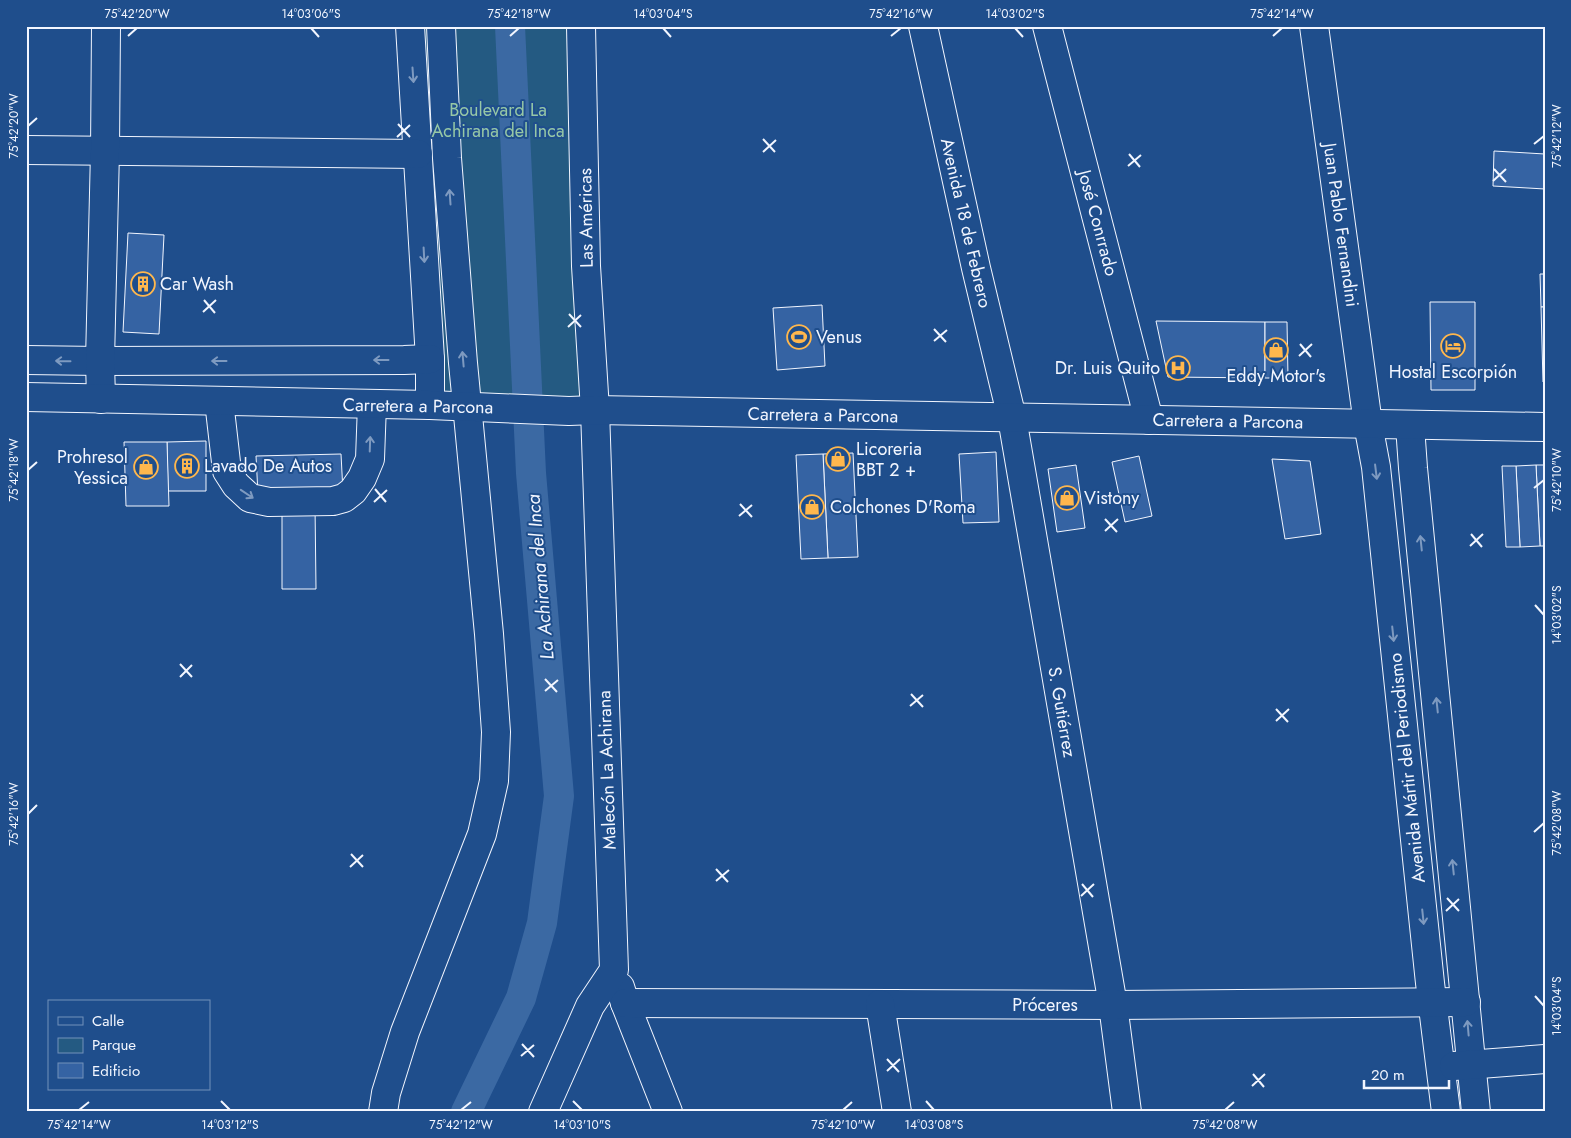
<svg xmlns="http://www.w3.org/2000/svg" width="1571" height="1138" viewBox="0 0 1571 1138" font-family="Jost,sans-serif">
<rect width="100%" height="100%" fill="#1f4e8c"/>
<polygon fill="#245a82" stroke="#a8bbd7" points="404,26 582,26 595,410 430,405"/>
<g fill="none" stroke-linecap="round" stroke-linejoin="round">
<polyline stroke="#3b69a3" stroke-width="30" points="466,1112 521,998 542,923 559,796 531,473 510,26"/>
</g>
<g fill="#3563a3" stroke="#f2f6ff">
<polygon points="1494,151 1545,154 1545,189 1493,186"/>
<polygon points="128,233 164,235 159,334 123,332"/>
<polygon points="1540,274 1545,274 1545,307 1541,307"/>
<polygon points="1430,302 1475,302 1475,390 1431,390"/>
<polygon points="822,305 825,366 777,370 773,308"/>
<polygon points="1541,307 1545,307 1545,382 1543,382"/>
<polygon points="1156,321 1265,322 1265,378 1168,377"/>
<polygon points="1265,322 1287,322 1288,378 1265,378"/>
<polygon points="206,441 206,491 168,491 167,442"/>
<polygon points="124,442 167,442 169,506 126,506"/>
<polygon points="996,452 999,522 963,523 959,454"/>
<polygon points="853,453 858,557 828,558 823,454"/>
<polygon points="341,454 343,492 258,494 256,456"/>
<polygon points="823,454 828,558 801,559 796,455"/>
<polygon points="1139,456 1152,516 1125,522 1112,462"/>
<polygon points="1272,459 1310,461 1321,534 1285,539"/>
<polygon points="1076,465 1085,528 1057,532 1048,469"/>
<polygon points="1536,465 1545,465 1545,546 1540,546"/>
<polygon points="1536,465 1540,546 1520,547 1516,466"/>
<polygon points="1502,466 1516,466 1520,547 1506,547"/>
<polygon points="282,504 315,504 316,589 282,589"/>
</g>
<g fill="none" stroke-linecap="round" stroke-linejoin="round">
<g stroke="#f2f6ff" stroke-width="30">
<g id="minor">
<polyline points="410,26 430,359 430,405"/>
<polyline points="923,26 976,268 1012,418 1113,1005 1127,1112"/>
<polyline points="1047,26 1149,420"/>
<polyline points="1314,26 1368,424 1376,467 1430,983 1446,1112"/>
<polyline points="26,150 418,154"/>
<polyline points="26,360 100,361 404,360 430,359"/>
<polyline points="101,399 100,361 105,151 106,26"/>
<polyline points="219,401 227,471 236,485 250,498 269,502 333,501 344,498 353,491 362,478 370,459 372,404"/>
<polyline points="1410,426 1413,468 1476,1112"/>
<polyline points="620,987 625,1003 668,1112"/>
<polyline points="625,1003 1113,1005 1466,1002"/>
<polyline points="880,1004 897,1112"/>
<polyline points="1454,1066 1545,1059"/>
<polyline points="383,1112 386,1093 405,1032 482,834 494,781 496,732 489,634 463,363 447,158 441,26"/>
<polyline points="543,1112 590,1006 614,970 595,410 586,266 581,26"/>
</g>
</g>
<g stroke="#f2f6ff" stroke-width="30">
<polyline id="major" points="26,397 430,405 569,411 595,410 1545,427"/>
</g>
<use href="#minor" stroke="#1f4e8c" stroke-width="28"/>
<use href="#major" stroke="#1f4e8c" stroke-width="28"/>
</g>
<defs><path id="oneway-shaft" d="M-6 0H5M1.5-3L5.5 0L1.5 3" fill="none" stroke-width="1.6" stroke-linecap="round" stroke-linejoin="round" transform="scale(1.25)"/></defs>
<g stroke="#7e9ac0">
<use href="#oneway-shaft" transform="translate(413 75) rotate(86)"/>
<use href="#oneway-shaft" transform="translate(450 197) rotate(-94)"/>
<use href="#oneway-shaft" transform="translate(424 255) rotate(87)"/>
<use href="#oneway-shaft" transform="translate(463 359) rotate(-95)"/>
<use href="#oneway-shaft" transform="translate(381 360) rotate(180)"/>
<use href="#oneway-shaft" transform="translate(63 361) rotate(-179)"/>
<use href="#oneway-shaft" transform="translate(219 361) rotate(180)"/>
<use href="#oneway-shaft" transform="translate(370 444) rotate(-88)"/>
<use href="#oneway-shaft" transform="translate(1376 472) rotate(83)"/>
<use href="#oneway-shaft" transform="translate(247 494) rotate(34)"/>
<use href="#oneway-shaft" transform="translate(1421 543) rotate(-96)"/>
<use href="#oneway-shaft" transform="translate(1393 634) rotate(84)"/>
<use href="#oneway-shaft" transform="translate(1437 705) rotate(-96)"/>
<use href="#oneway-shaft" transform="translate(1453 867) rotate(-96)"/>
<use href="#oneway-shaft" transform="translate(1423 917) rotate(84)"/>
<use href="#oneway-shaft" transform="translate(1468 1028) rotate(-95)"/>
</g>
<path fill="none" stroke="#f2f6ff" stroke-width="2" d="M311,28L319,37M663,28L671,37M1015,28L1023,37M128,36L137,28M510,36L519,28M891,36L901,28M1273,36L1282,28M398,124L410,137M28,126L37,118M397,137L410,125M763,139L775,152M1534,144L1544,136M763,152L776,140M1129,154L1140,167M1128,166L1141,155M1494,169L1506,182M1493,181L1506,169M204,300L215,313M203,312L216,300M569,314L581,327M568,327L581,315M934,329L946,342M934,341L947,330M1300,344L1311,357M1299,356L1312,344M28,470L37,462M1534,488L1544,480M375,489L386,502M374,502L387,490M740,504L752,517M739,516L752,505M1105,519L1117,532M1105,531L1118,519M1471,534L1482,547M1470,546L1483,534M1535,605L1544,615M180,664L192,677M180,677L192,665M545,679L557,692M545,691L558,680M911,694L923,707M910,706L923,695M1276,709L1288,722M1276,721L1289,709M28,814L37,805M1534,832L1544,823M351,854L363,867M350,867L363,855M716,869L728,882M716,881L729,870M1082,884L1093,897M1081,896L1094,884M1447,898L1459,911M1446,911L1459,899M1535,996L1544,1006M522,1044L534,1057M521,1056L534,1045M887,1059L899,1072M887,1071L900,1059M1253,1074L1264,1087M1252,1086L1265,1074M221,1101L230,1110M573,1101L582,1110M926,1101L934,1110M79,1110L89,1102M461,1110L471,1102M843,1110L852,1102M1225,1110L1234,1102"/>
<defs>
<g id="building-ring" transform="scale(1.25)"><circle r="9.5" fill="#1f4e8c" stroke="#ffb74d" stroke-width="1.5"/><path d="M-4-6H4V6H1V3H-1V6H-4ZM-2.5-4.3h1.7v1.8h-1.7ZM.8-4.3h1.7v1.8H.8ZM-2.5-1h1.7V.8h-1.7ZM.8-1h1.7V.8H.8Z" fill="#ffb74d"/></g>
<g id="stadium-ring" transform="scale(1.25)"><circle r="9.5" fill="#1f4e8c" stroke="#ffb74d" stroke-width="1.5"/><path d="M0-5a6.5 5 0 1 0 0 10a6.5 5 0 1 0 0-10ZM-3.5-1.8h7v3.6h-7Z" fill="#ffb74d"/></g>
<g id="hotel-ring" transform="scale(1.25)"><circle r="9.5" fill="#1f4e8c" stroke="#ffb74d" stroke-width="1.5"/><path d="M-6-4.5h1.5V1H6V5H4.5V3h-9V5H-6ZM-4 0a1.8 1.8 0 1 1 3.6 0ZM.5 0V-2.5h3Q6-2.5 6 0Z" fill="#ffb74d"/></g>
<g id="shop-ring" transform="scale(1.25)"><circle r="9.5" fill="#1f4e8c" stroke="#ffb74d" stroke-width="1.5"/><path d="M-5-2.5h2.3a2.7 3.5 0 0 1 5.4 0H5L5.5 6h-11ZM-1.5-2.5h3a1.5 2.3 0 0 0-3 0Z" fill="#ffb74d"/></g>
<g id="hospital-ring" transform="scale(1.25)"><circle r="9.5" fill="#1f4e8c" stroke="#ffb74d" stroke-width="1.5"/><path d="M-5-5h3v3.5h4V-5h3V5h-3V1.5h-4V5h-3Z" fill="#ffb74d"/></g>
</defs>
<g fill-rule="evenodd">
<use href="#building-ring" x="143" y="284"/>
<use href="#stadium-ring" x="799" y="337"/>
<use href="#hotel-ring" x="1453" y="346"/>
<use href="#shop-ring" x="1276" y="350"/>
<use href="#hospital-ring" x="1178" y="368"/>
<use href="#shop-ring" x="838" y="459"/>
<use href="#building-ring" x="187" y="466"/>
<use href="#shop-ring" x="146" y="467"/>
<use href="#shop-ring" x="1067" y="498"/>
<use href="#shop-ring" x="812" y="507"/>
</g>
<g text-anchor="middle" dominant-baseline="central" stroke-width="4" stroke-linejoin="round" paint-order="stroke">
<g font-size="18" fill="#97c8a6" stroke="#1f4e8c">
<text x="498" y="110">Boulevard La<tspan x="498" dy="21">Achirana del Inca</tspan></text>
</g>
<g font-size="18" fill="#f2f6ff" stroke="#1f4e8c">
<text transform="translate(586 218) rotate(-91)">Las Américas</text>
<text transform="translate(966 223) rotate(77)">Avenida 18 de Febrero</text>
<text transform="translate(1098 223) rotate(75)">José Conrrado</text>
<text transform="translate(1341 225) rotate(82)">Juan Pablo Fernandini</text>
<text transform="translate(418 406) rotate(1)">Carretera a Parcona</text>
<text transform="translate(823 415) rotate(1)">Carretera a Parcona</text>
<text transform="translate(1228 421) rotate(1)">Carretera a Parcona</text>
<text transform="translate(1062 712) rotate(80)">S. Gutiérrez</text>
<text transform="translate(1407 768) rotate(-96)">Avenida Mártir del Periodismo</text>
<text transform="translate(607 770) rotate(-92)">Malecón La Achirana</text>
<text x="1045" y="1005">Próceres</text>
</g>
<g font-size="18" fill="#f2f6ff" stroke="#1f4e8c" text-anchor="start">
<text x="160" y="284">Car Wash</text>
<text x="816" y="337">Venus</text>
<text x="1160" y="368" text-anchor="end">Dr. Luis Quito</text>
<text x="1453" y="372" text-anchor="middle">Hostal Escorpión</text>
<text x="1276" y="376" text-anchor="middle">Eddy Motor's</text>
<text x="856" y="449">Licoreria<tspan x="856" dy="21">BBT 2 +</tspan></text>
<text x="128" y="457" text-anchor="end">Prohresol<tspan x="128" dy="21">Yessica</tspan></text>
<text x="204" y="466">Lavado De Autos</text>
<text x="1084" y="498">Vistony</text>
<text x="830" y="507">Colchones D'Roma</text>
</g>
<g font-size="19" font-style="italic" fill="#f2f6ff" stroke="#1f4e8c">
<text transform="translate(540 577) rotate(-95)">La Achirana del Inca</text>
</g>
</g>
<rect width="1571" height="1138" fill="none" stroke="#1f4e8c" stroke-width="55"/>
<rect x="48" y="1000" width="162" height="90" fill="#1f4e8c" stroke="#7391ba"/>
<rect x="58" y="1017" width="25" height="8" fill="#1f4e8c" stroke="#7391ba"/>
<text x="92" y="1026" font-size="15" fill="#f2f6ff">Calle</text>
<rect x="58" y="1038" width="25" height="15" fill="#245a82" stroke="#7391ba"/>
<text x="92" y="1050" font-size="15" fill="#f2f6ff">Parque</text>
<rect x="58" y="1063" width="25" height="15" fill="#3563a3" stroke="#7391ba"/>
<text x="92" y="1076" font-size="15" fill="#f2f6ff">Edificio</text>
<path d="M1364 1080v8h85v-8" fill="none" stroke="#f2f6ff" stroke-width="2.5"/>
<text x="1371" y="1080" font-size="15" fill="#f2f6ff" stroke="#1f4e8c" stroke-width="4" paint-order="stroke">20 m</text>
<rect x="28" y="28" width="1516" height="1082" fill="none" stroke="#f2f6ff" stroke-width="2"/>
<g font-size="12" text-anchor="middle" fill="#f2f6ff">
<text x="137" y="18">75°42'20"W</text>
<text x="311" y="18">14°03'06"S</text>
<text x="519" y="18">75°42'18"W</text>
<text x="663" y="18">14°03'04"S</text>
<text x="901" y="18">75°42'16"W</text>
<text x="1015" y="18">14°03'02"S</text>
<text x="1282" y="18">75°42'14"W</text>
<text transform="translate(14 126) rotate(-90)" y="4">75°42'20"W</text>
<text transform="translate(1557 136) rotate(-90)" y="4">75°42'12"W</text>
<text transform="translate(14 470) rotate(-90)" y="4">75°42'18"W</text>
<text transform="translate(1557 480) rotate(-90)" y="4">75°42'10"W</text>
<text transform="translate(1557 615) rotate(-90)" y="4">14°03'02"S</text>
<text transform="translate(14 814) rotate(-90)" y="4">75°42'16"W</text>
<text transform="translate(1557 823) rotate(-90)" y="4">75°42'08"W</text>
<text transform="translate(1557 1006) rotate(-90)" y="4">14°03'04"S</text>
<text x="79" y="1129">75°42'14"W</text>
<text x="230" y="1129">14°03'12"S</text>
<text x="461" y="1129">75°42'12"W</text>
<text x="582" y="1129">14°03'10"S</text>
<text x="843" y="1129">75°42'10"W</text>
<text x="934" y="1129">14°03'08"S</text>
<text x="1225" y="1129">75°42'08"W</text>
</g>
</svg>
